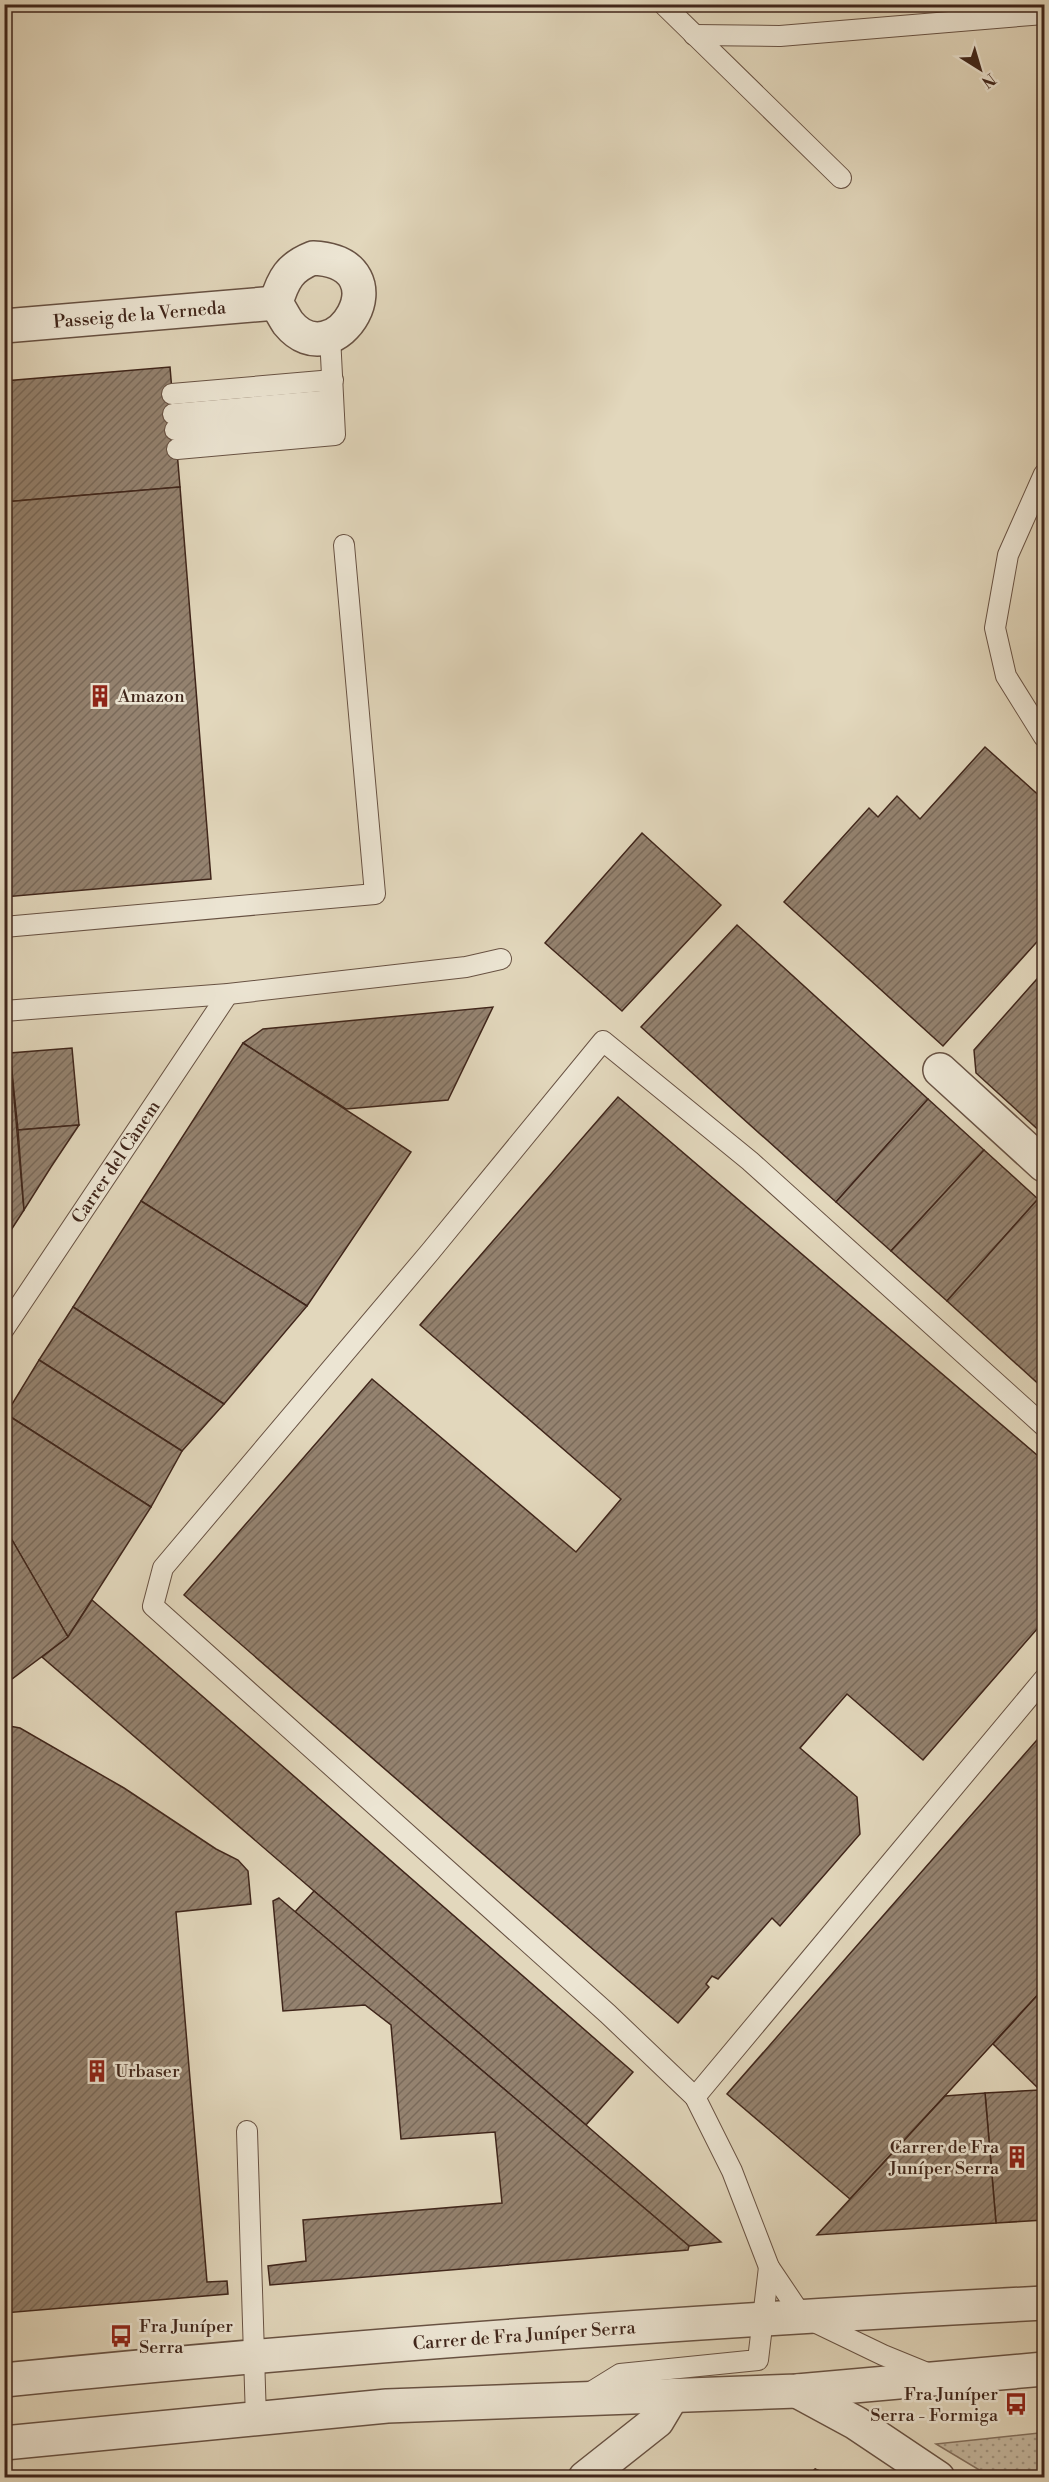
<svg xmlns="http://www.w3.org/2000/svg" width="1049" height="2482" viewBox="0 0 1049 2482" font-family="'Libre Bodoni',serif">
<defs>
<pattern id="grass-dots" width="8" height="8" patternUnits="userSpaceOnUse" patternTransform="scale(1.5)"><rect width="8" height="8" fill="#c6b9a1"/><path d="M2 2h.1M6 6h.1" fill="none" stroke="#a29682" stroke-width="1.8" stroke-linecap="round"/></pattern>
<pattern id="building-hatch" width="6" height="6" patternUnits="userSpaceOnUse" patternTransform="scale(1.5)"><rect width="6" height="6" fill="#94826f"/><path d="M-1 1l2-2M0 6l6-6M5 7l2-2" fill="none" stroke="#7a6a5a"/></pattern>
</defs>
<rect width="100%" height="100%" fill="#e2d7bc"/>
<filter id="stains"><feTurbulence type="fractalNoise" baseFrequency=".00333" numOctaves="4"/><feColorMatrix values="0 0 0 0 .2 0 0 0 0 .09 0 0 0 0 .02 0 0 0 .5 -.17"/></filter>
<radialGradient id="worn" r=".72"><stop offset=".6" stop-color="#630" stop-opacity="0"/><stop offset="1" stop-color="#630" stop-opacity=".3"/></radialGradient>
<polygon fill="url(#grass-dots)" stroke="#83705e" stroke-width="1.5" points="1039,2433 1044,2438 1044,2477 991,2477 936,2444"/>
<g fill="url(#building-hatch)" stroke="#40261b" stroke-width="1.5">
<polygon points="170,367 180,487 4,502 4,381"/>
<polygon points="180,487 211,879 4,897 4,502"/>
<polygon points="985,747 1044,800 1044,934 943,1046 784,902 869,808 878,817 897,796 920,819"/>
<polygon points="642,833 721,905 622,1011 545,943"/>
<polygon points="737,925 928,1099 836,1202 641,1027"/>
<polygon points="1044,971 1044,1135 976,1073 974,1050"/>
<polygon points="493,1007 448,1100 346,1109 243,1043 263,1029"/>
<polygon points="243,1043 411,1152 307,1306 141,1201"/>
<polygon points="72,1048 79,1125 18,1130 10,1053"/>
<polygon points="4,1053 10,1053 24,1210 4,1241"/>
<polygon points="618,1097 1044,1461 1044,1621 923,1760 847,1694 800,1748 857,1797 860,1834 780,1926 772,1918 718,1979 712,1976 706,1984 709,1987 678,2023 184,1595 372,1379 576,1552 621,1499 420,1325"/>
<polygon points="928,1099 984,1150 891,1251 836,1202"/>
<polygon points="79,1125 51,1167 24,1210 18,1130"/>
<polygon points="984,1150 1038,1199 947,1301 891,1251"/>
<polygon points="1038,1199 1044,1205 1044,1389 947,1301"/>
<polygon points="141,1201 307,1306 224,1404 73,1307"/>
<polygon points="73,1307 224,1404 182,1451 39,1360"/>
<polygon points="39,1360 182,1451 151,1507 6,1414"/>
<polygon points="6,1414 151,1507 68,1637 4,1526"/>
<polygon points="4,1526 68,1637 4,1685"/>
<polygon points="92,1600 633,2072 586,2125 42,1657 68,1637"/>
<polygon points="4,1725 20,1728 124,1788 216,1849 238,1860 248,1871 251,1904 176,1912 207,2282 227,2281 228,2294 4,2313"/>
<polygon points="1044,1732 1044,1988 850,2199 727,2094"/>
<polygon points="314,1891 586,2125 721,2242 689,2246 295,1912"/>
<polygon points="279,1898 689,2246 688,2250 270,2285 268,2266 306,2261 303,2220 502,2203 495,2132 401,2139 391,2025 365,2005 283,2011 273,1901"/>
<polygon points="1044,1988 1044,2094 993,2044"/>
<polygon points="1040,2090 1044,2094 1044,2220 996,2223 985,2093"/>
<polygon points="985,2093 996,2223 817,2235 945,2096"/>
<polygon points="815,2469 823,2478 805,2478"/>
<polygon points="815,2469 838,2478 823,2478"/>
</g>
<g fill="none" stroke-linecap="round" stroke-linejoin="round">
<g stroke="#685243" stroke-width="22">
<g id="service">
<polyline points="663,4 841,178"/>
<polyline points="694,35 780,36 1044,14"/>
<polyline points="172,394 333,380"/>
<polyline points="173,414 333,400"/>
<polyline points="175,430 334,417"/>
<polyline points="177,449 335,435 330,336"/>
<polyline points="1044,474 1008,555 995,628 1006,676 1044,737"/>
<polyline points="4,927 375,894 344,545"/>
<polyline points="4,1011 228,994 466,967 501,959"/>
<path id="s1" d="M4,1329L228,994"/>
<polyline points="695,2097 1044,1679"/>
<polyline points="247,2131 256,2419"/>
<polyline points="932,2375 883,2355 802,2316 769,2267 732,2171 695,2097 608,2014 153,1606 163,1568 430,1252 603,1041 750,1161 1044,1426"/>
<polyline points="586,2395 620,2374 758,2360 769,2267"/>
</g>
</g>
<g stroke="#685243" stroke-width="36">
<g id="minor">
<path d="M313,258C407,263 335,381 288,323C284,317 280,309 276,303C283,279 290,267 313,258Z"/>
<path id="s2" d="M4,326L276,303"/>
<polyline points="940,1070 1044,1165"/>
<polyline points="797,2391 856,2423 938,2478"/>
<polyline points="585,2478 657,2421 672,2396"/>
</g>
</g>
<g stroke="#685243" stroke-width="36">
<g id="tertiary">
<path id="s3" d="M4,2380C350,2345 697,2321 1044,2303"/>
<polyline points="4,2443 387,2406 797,2391 1044,2369"/>
</g>
</g>
<use href="#service" stroke="#ece5d3" stroke-width="20"/>
<use href="#minor" stroke="#ece5d3" stroke-width="33"/>
<use href="#tertiary" stroke="#ece5d3" stroke-width="33"/>
</g>
<defs>
<g id="building-bare" transform="scale(1.8)"><path d="M-4-6H4V6H1V3H-1V6H-4ZM-2.5-4.3h1.7v1.8h-1.7ZM.8-4.3h1.7v1.8H.8ZM-2.5-1h1.7V.8h-1.7ZM.8-1h1.7V.8H.8Z" fill="#8f2418" stroke="#ece5d3" stroke-width="2.5" paint-order="stroke"/></g>
<g id="bus-bare" transform="scale(1.8)"><path d="M-5-6H5V4H4V6H2V4H-2V6H-4V4H-5ZM-3.5-4V0h7V-4ZM-3.5 1.2v1.5H-2V1.2ZM2 1.2v1.5H3.5V1.2Z" fill="#8f2418" stroke="#ece5d3" stroke-width="2.5" paint-order="stroke"/></g>
</defs>
<g fill-rule="evenodd">
<use href="#building-bare" x="100" y="696"/>
<use href="#building-bare" x="97" y="2071"/>
<use href="#building-bare" x="1017" y="2157"/>
<use href="#bus-bare" x="121" y="2336"/>
<use href="#bus-bare" x="1016" y="2404"/>
</g>
<g text-anchor="middle" dominant-baseline="central" stroke-width="5" stroke-linejoin="round" paint-order="stroke">
<g font-size="18" fill="#40261b" stroke="#ece5d3">
<text stroke="none"><textPath href="#s2" startOffset="136">Passeig de la Verneda</textPath></text>
<text stroke="none"><textPath href="#s1" startOffset="201">Carrer del Cànem</textPath></text>
<text stroke="none"><textPath href="#s3" startOffset="522">Carrer de Fra Juníper Serra</textPath></text>
</g>
<g font-size="18" fill="#40261b" stroke="#ece5d3" text-anchor="start">
<text x="118" y="696">Amazon</text>
<text x="115" y="2071">Urbaser</text>
<text x="999" y="2147" text-anchor="end">Carrer de Fra<tspan x="999" dy="21">Juníper Serra</tspan></text>
<text x="139" y="2326">Fra Juníper<tspan x="139" dy="21">Serra</tspan></text>
<text x="998" y="2394" text-anchor="end">Fra Juníper<tspan x="998" dy="21">Serra - Formiga</tspan></text>
</g>
</g>
<rect width="1049" height="2482" fill="none" stroke="#e2d7bc" stroke-width="24"/>
<rect x="6" y="6" width="1037" height="2470" fill="none" stroke="#40261b" stroke-width="3"/>
<rect x="12" y="12" width="1025" height="2458" fill="none" stroke="#40261b" stroke-width="1.5"/>
<g transform="translate(980 69) rotate(143)" stroke="#ece5d3" stroke-width="4.5" paint-order="stroke">
<path d="M0-4.5L10 22L0 15L-10 22Z" fill="#40261b"/>
<text y="-9" font-size="16" font-weight="bold" text-anchor="middle" fill="#40261b">N</text>
</g>
<rect width="100%" height="100%" filter="url(#stains)"/>
<rect width="100%" height="100%" fill="url(#worn)"/>
</svg>
